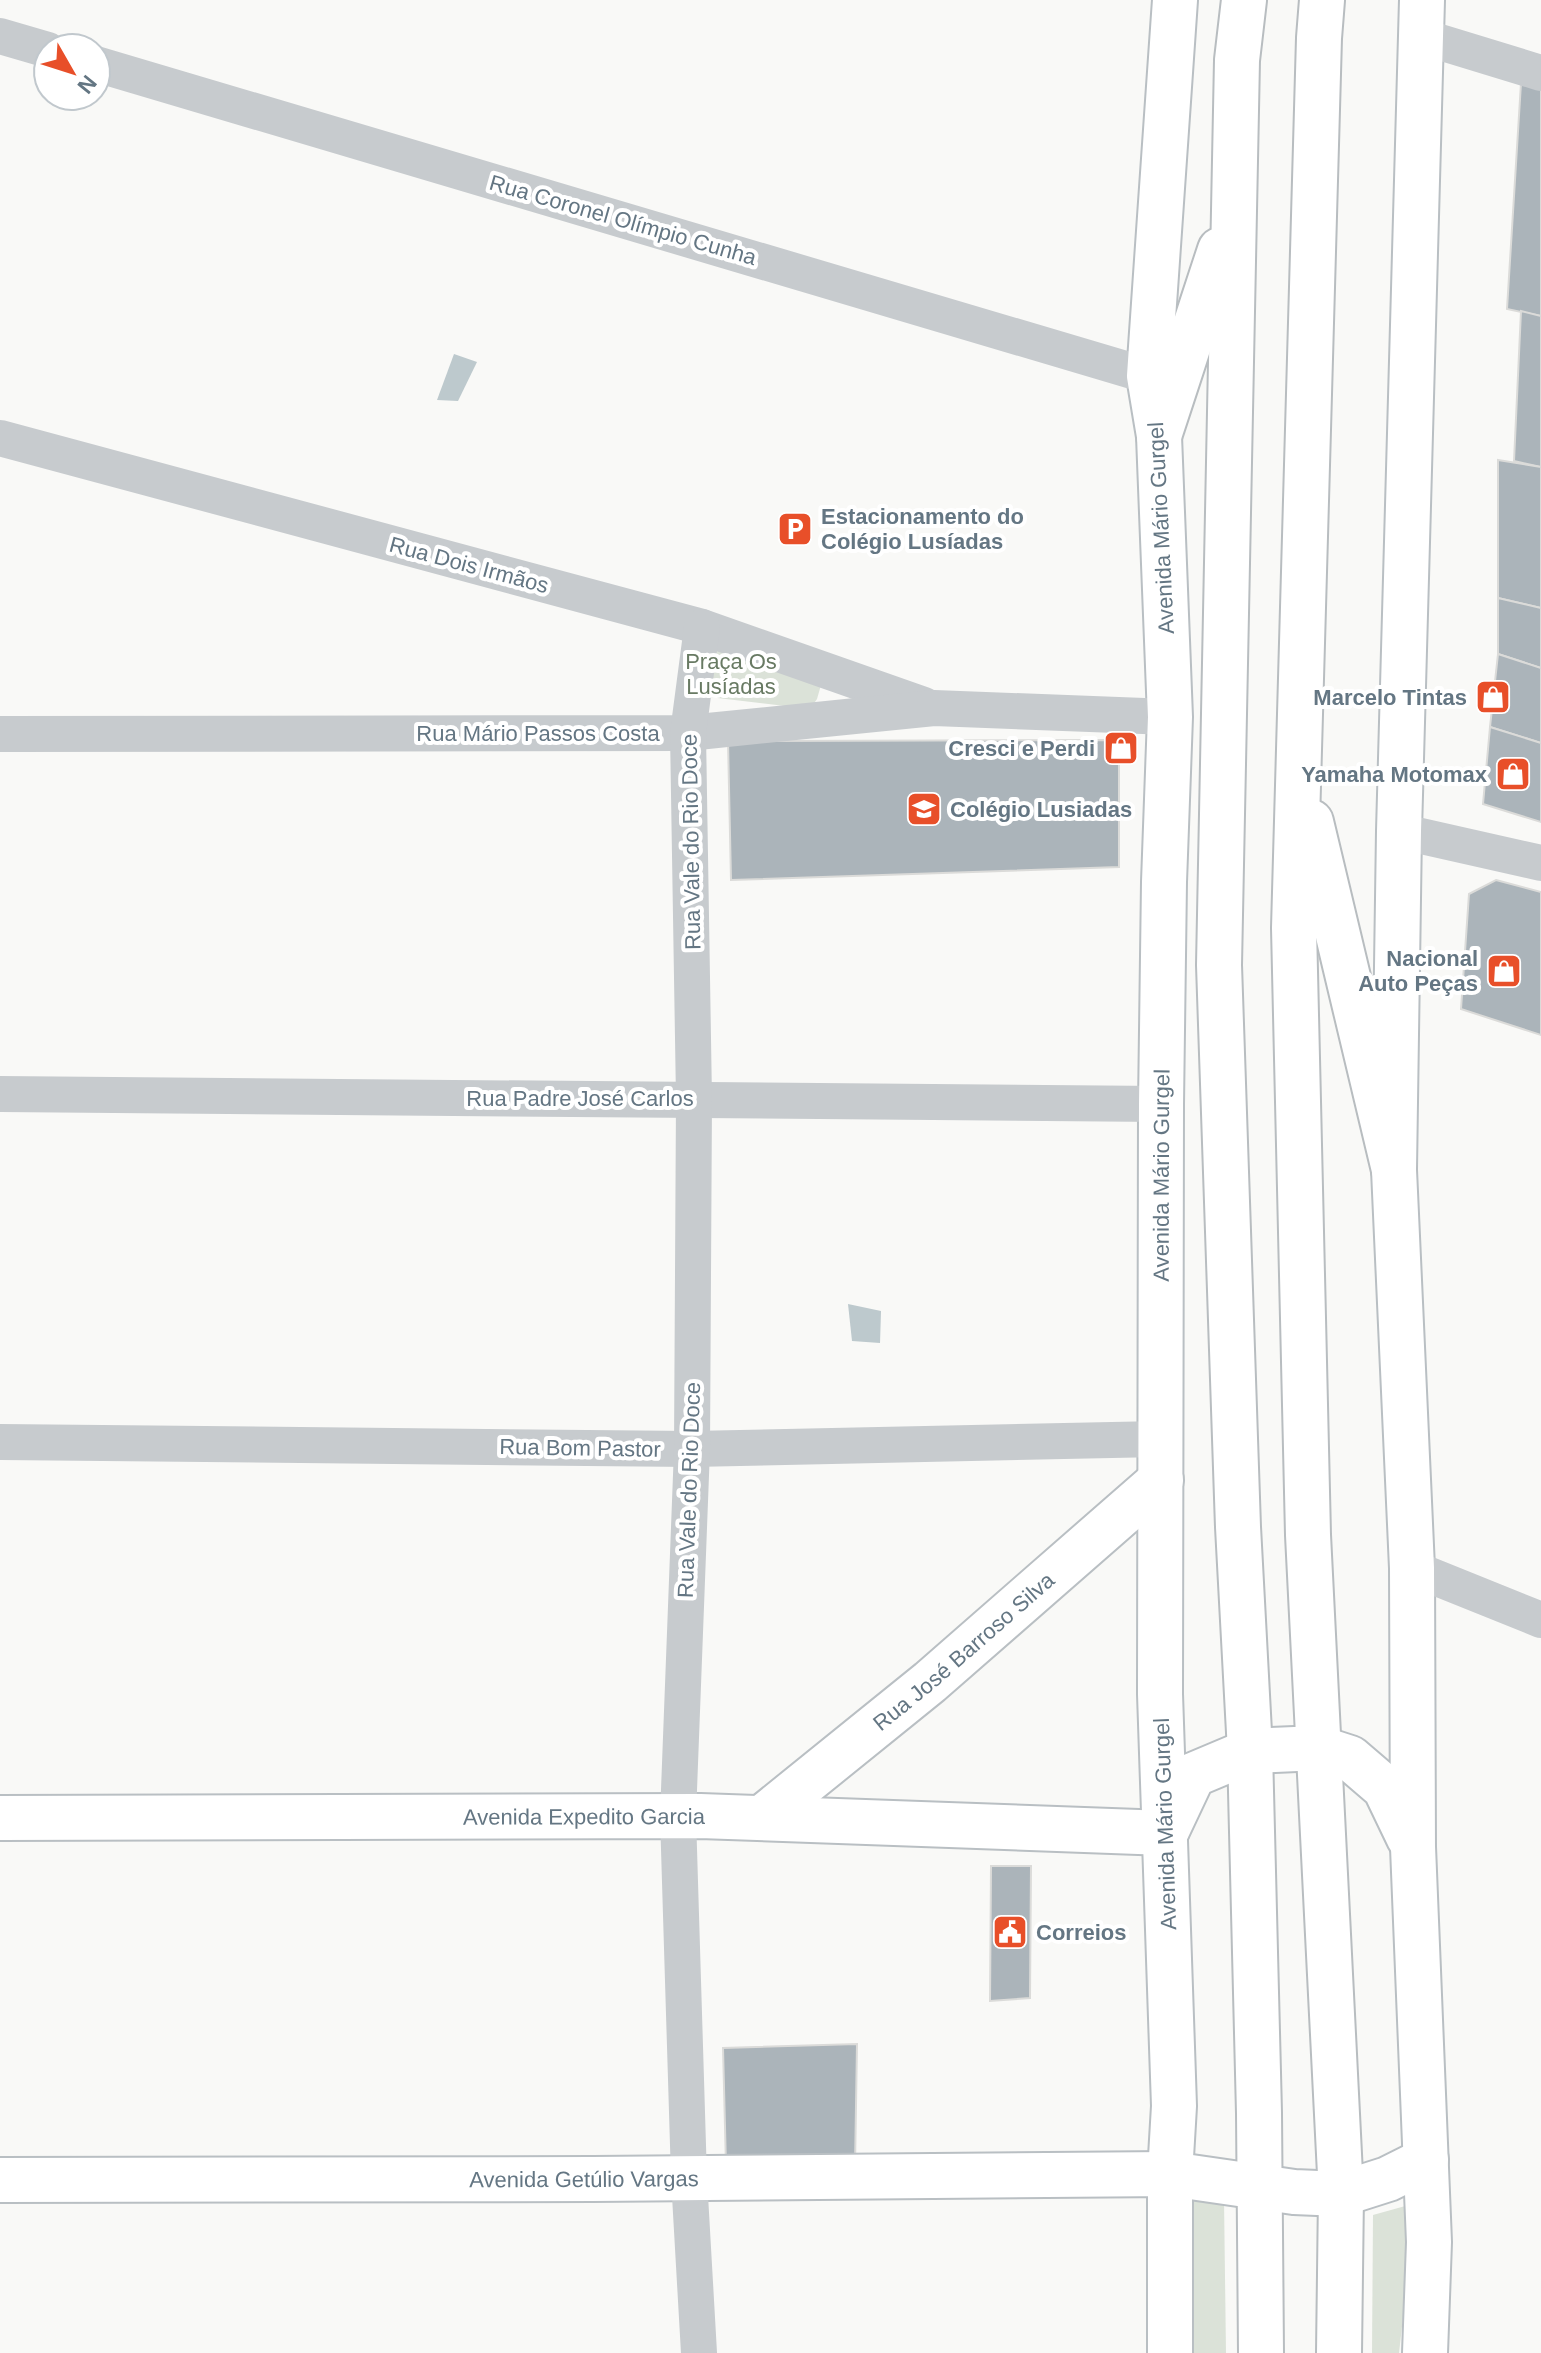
<svg xmlns="http://www.w3.org/2000/svg" width="1541" height="2353" viewBox="0 0 1541 2353" font-family="Helvetica,sans-serif">
<rect width="100%" height="100%" fill="#f9f9f7"/>
<g fill="#dbe2d8">
<polygon points="712,645 821,685 817,699 810,709 709,697"/>
<polygon points="1224,2199 1226,2353 1185,2353 1185,2202"/>
<polygon points="1416,2203 1399,2353 1372,2353 1373,2215"/>
</g>
<g fill="#bdc9cd">
<polygon points="454,354 477,362 458,401 437,400"/>
<polygon points="848,1304 881,1311 880,1343 852,1341"/>
</g>
<g fill="#abb4ba" stroke="#dbdbd9" stroke-width="2">
<polygon points="1521,83 1541,89 1541,316 1507,309"/>
<polygon points="1521,311 1541,316 1541,467 1514,461"/>
<polygon points="1498,460 1541,467 1541,608 1498,598"/>
<polygon points="1498,598 1541,608 1541,668 1498,654"/>
<polygon points="1498,654 1541,668 1541,743 1490,727"/>
<polygon points="1490,727 1541,743 1541,822 1483,804"/>
<polygon points="1119,740 1119,867 731,880 728,741"/>
<polygon points="1496,880 1541,892 1541,1035 1461,1009 1469,894"/>
<polygon points="991,1866 1031,1866 1030,1998 990,2001"/>
<polygon points="857,2044 855,2167 726,2166 723,2048"/>
</g>
<g fill="none" stroke-linecap="round" stroke-linejoin="round">
<g stroke="#b9bfc3" stroke-width="48">
<g id="secondary">
<polyline points="1422,0 1399,831 1394,1170 1412,1568 1413,1847 1429,2242 1425,2353"/>
<path id="s1" d="M763,1817L930,1682L1161,1480"/>
<path id="s2" d="M0,1818L700,1816L1166,1833"/>
<polyline points="1168,1828 1193,1775 1250,1751 1319,1748 1350,1758 1385,1788 1409,1838"/>
<path id="s3" d="M0,2180L593,2179L1170,2174L1294,2192L1341,2194L1388,2179L1426,2160"/>
<path id="s4" d="M1170,2353V2174L1174,2106L1160,1694L1161,1104L1164,882L1170,717L1159,436L1149,376L1175,0"/>
</g>
</g>
<g stroke="#b8bdc0" stroke-width="48">
<g id="primary">
<polyline points="1244,0 1237,60 1219,965 1238,1527 1250,1751 1259,2113 1261,2353"/>
<polyline points="1322,0 1319,38 1294,928 1308,1535 1341,2194 1339,2353"/>
<polyline points="1159,436 1220,250"/>
<polyline points="1311,822 1394,1170"/>
</g>
</g>
<g stroke="#c7cbce" stroke-width="36">
<polyline points="0,36 48,50"/>
<polyline points="1420,36 1541,73"/>
<polyline points="96,64 1149,376"/>
<polyline points="0,438 702,627 924,705"/>
<polyline points="0,734 688,733 934,708 1170,717"/>
<polyline points="1399,831 1541,863"/>
<polyline points="0,1094 1161,1104"/>
<polyline points="0,1442 692,1449 1160,1439"/>
<polyline points="1412,1568 1541,1620"/>
<polyline points="699,2353 689,2178 678,1816 692,1449 694,1099 688,733 702,627"/>
</g>
<use href="#secondary" stroke="#fff" stroke-width="44"/>
<use href="#primary" stroke="#fff" stroke-width="44"/>
</g>
<defs>
<g id="parking-square" transform="scale(1.8)"><rect x="-9" y="-9" width="18" height="18" rx="4" fill="#e84f29" stroke="#fff"/><path d="M-3.5-5.5H1a3.5 3.5 0 0 1 0 7H-1V5.5H-3.5ZM-1-3.4V-.6H.8a1.4 1.4 0 0 0 0-2.8Z" fill="#fff"/></g>
<g id="shop-square" transform="scale(1.8)"><rect x="-9" y="-9" width="18" height="18" rx="4" fill="#e84f29" stroke="#fff"/><path d="M-5-2.5h2.3a2.7 3.5 0 0 1 5.4 0H5L5.5 6h-11ZM-1.5-2.5h3a1.5 2.3 0 0 0-3 0Z" fill="#fff"/></g>
<g id="school-square" transform="scale(1.8)"><rect x="-9" y="-9" width="18" height="18" rx="4" fill="#e84f29" stroke="#fff"/><path d="M0-5L7-2L0 1L-7-2ZM-4 1L0 2.5L4 1V4Q0 6-4 4Z" fill="#fff"/></g>
<g id="civic-square" transform="scale(1.8)"><rect x="-9" y="-9" width="18" height="18" rx="4" fill="#e84f29" stroke="#fff"/><path d="M-.6-6.5H3V-4.5H.6V-3L4-1V1h2V6H-6V1h2V-1L-.6-3ZM-1.2 2.5V6h2.4V2.5Z" fill="#fff"/></g>
</defs>
<g fill-rule="evenodd">
<use href="#parking-square" x="795" y="529"/>
<use href="#shop-square" x="1493" y="697"/>
<use href="#shop-square" x="1121" y="748"/>
<use href="#shop-square" x="1513" y="774"/>
<use href="#school-square" x="924" y="809"/>
<use href="#shop-square" x="1504" y="971"/>
<use href="#civic-square" x="1010" y="1932"/>
</g>
<g text-anchor="middle" dominant-baseline="central" stroke-width="8" stroke-linejoin="round" paint-order="stroke">
<g font-size="22" fill="#647683" stroke="#fff">
<text transform="translate(623 220) rotate(16)">Rua Coronel Olímpio Cunha</text>
<text transform="translate(1161 528) rotate(-93)">Avenida Mário Gurgel</text>
<text transform="translate(469 565) rotate(15)">Rua Dois Irmãos</text>
<text x="538" y="733">Rua Mário Passos Costa</text>
<text transform="translate(691 842) rotate(-91)">Rua Vale do Rio Doce</text>
<text x="580" y="1098">Rua Padre José Carlos</text>
<text stroke="none"><textPath href="#s4" startOffset="1178">Avenida Mário Gurgel</textPath></text>
<text transform="translate(580 1448) rotate(1)">Rua Bom Pastor</text>
<text transform="translate(689 1490) rotate(-88)">Rua Vale do Rio Doce</text>
<text stroke="none"><textPath href="#s1" startOffset="260">Rua José Barroso Silva</textPath></text>
<text stroke="none"><textPath href="#s2" startOffset="584">Avenida Expedito Garcia</textPath></text>
<text transform="translate(1165 1824) rotate(-92)">Avenida Mário Gurgel</text>
<text stroke="none"><textPath href="#s3" startOffset="584">Avenida Getúlio Vargas</textPath></text>
</g>
<g font-size="22" font-weight="bold" fill="#647683" stroke="#fff" text-anchor="end">
<text x="821" y="516" text-anchor="start">Estacionamento do<tspan x="821" dy="25">Colégio Lusíadas</tspan></text>
<text x="1467" y="697">Marcelo Tintas</text>
<text x="1095" y="748">Cresci e Perdi</text>
<text x="1487" y="774">Yamaha Motomax</text>
<text x="950" y="809" text-anchor="start">Colégio Lusiadas</text>
<text x="1478" y="958">Nacional<tspan x="1478" dy="25">Auto Peças</tspan></text>
<text x="1036" y="1932" text-anchor="start">Correios</text>
</g>
<g font-size="22" fill="#687a63" stroke="#fff">
<text x="731" y="661">Praça Os<tspan x="731" dy="25">Lusíadas</tspan></text>
</g>
</g>
<g transform="translate(72 72) rotate(129)"><circle r="38" fill="#ffffff" stroke="#c1c8cd" stroke-width="2"/>
<path d="M0-6L14 30L0 20L-14 30Z" fill="#e84f29"/>
<text y="-12" font-size="22" font-weight="bold" text-anchor="middle" fill="#647683">N</text>
</g>
</svg>
